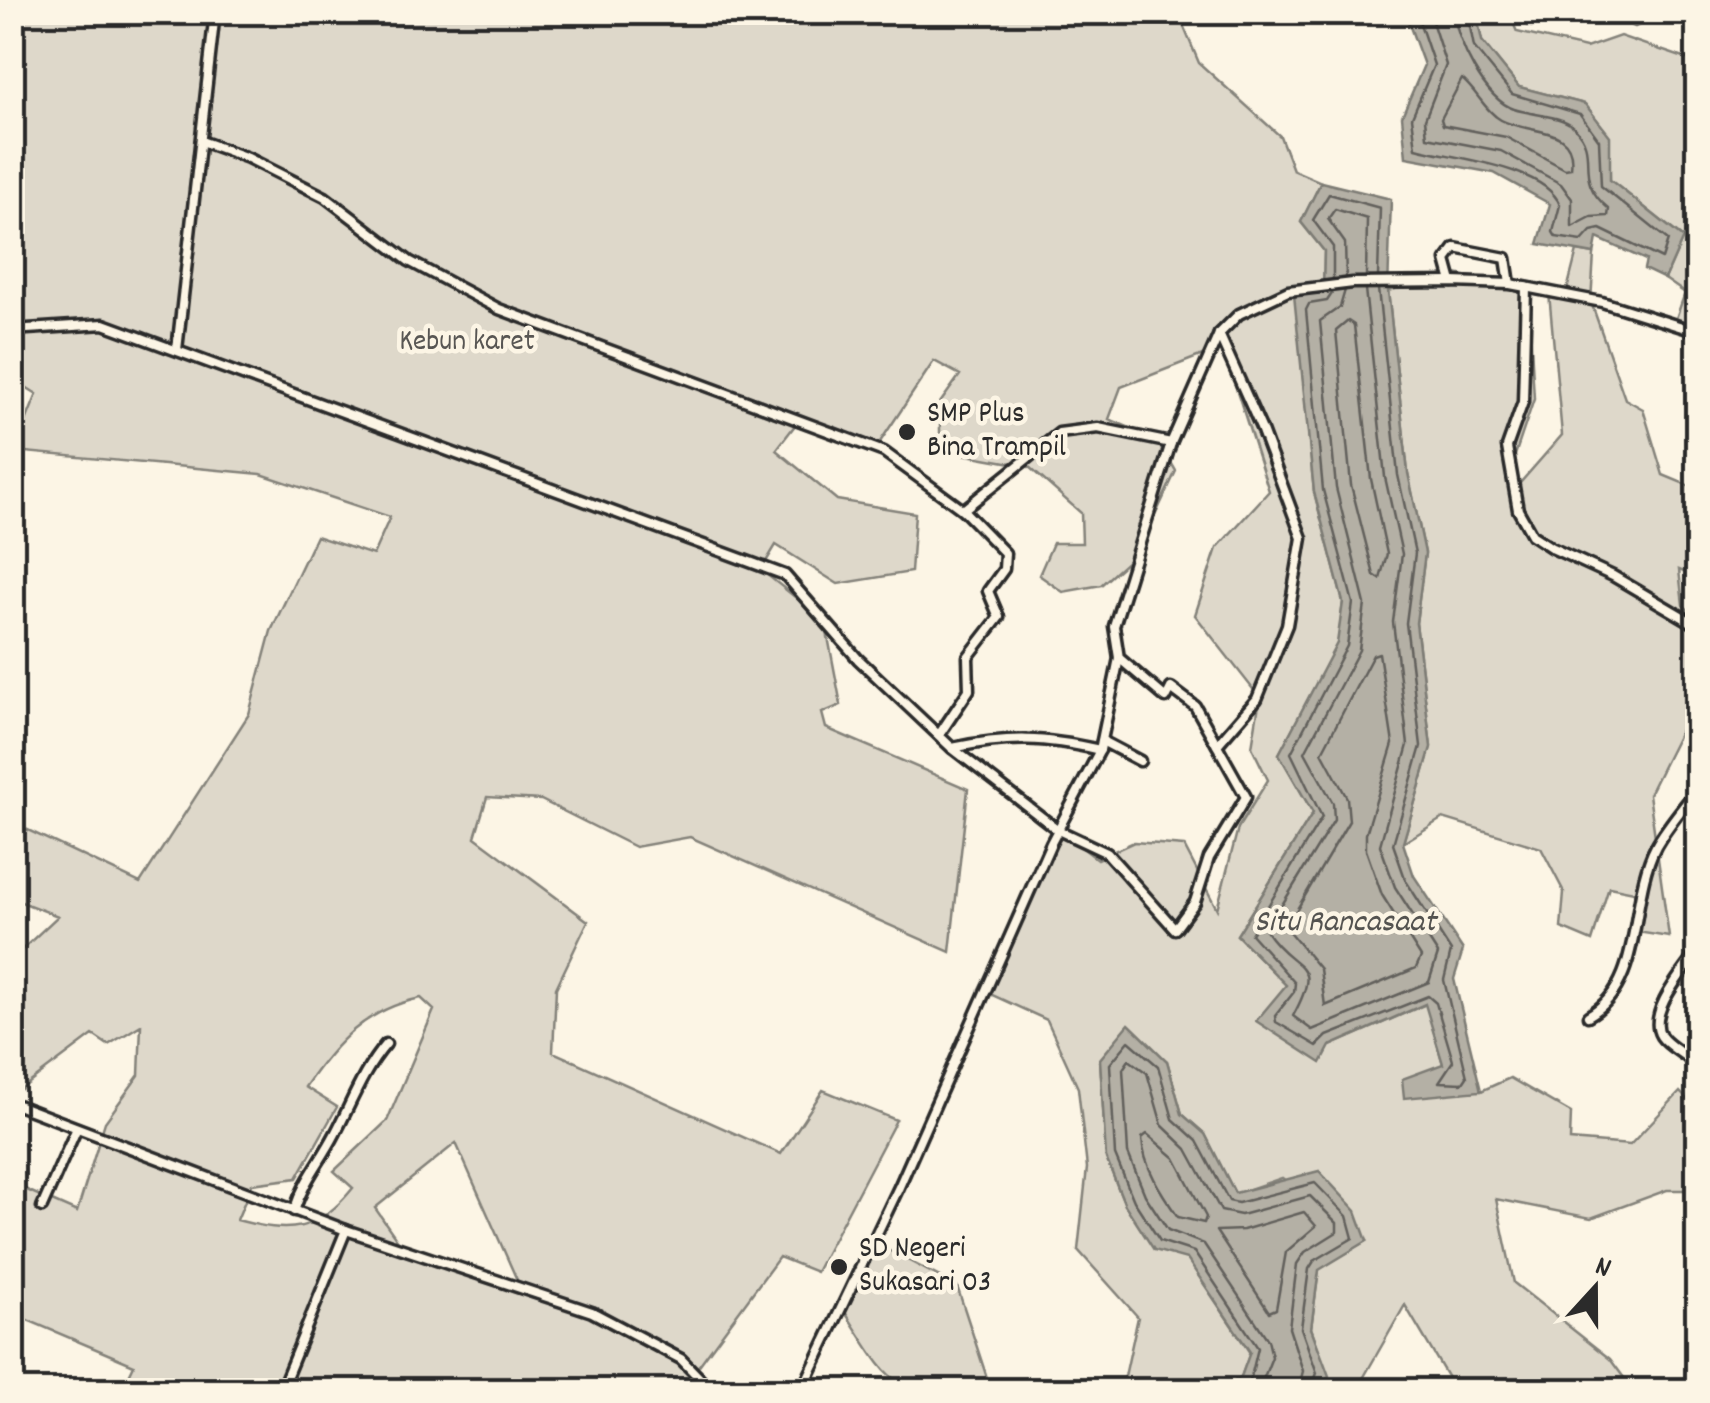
<svg xmlns="http://www.w3.org/2000/svg" width="1710" height="1403" viewBox="0 0 1710 1403" font-family="Dekko,sans-serif">
<rect width="100%" height="100%" fill="#fcf5e5"/>
<filter id="ink" filterUnits="userSpaceOnUse"><feTurbulence type="fractalNoise" baseFrequency=".01" numOctaves="2"/><feDisplacementMap in="SourceGraphic" scale="20" xChannelSelector="R" yChannelSelector="G"/><feConvolveMatrix kernelMatrix="1 2 1 2 8 2 1 2 1" color-interpolation-filters="sRGB"/></filter>
<g filter="url(#ink)">
<g fill="#ded8ca" stroke="#84827a" stroke-width="2.5" fill-rule="evenodd">
<polygon points="1664,12 1635,27 1605,13 1605,12"/>
<path d="M13,13H1178L1199,63L1280,136L1293,170L1321,182L1301,222L1324,251L1323,294L1295,296L1314,492L1343,602L1338,643L1279,754L1313,813L1237,935L1287,986L1330,1046L1426,1004L1443,1064L1481,1091L1510,1078L1571,1113L1570,1140L1630,1145L1680,1092L1697,1109V1190H1667L1591,1218L1496,1199L1514,1283L1610,1359L1633,1390H1455L1405,1305L1361,1382L1351,1390H1319L1328,1376L1311,1328L1319,1269L1367,1241L1282,1178L1235,1194L1205,1134L1182,1114L1167,1061L1100,1060L1106,1158L1125,1205L1187,1258L1250,1353L1241,1377L1219,1390H1122L1138,1317L1078,1250L1087,1168L1078,1088L1047,1020L979,989L1059,830L1097,859L1134,842L1184,846L1217,909L1238,828L1268,780L1252,747L1260,698L1195,615L1217,548L1269,491L1223,347L1121,387L1109,419L1158,440L1176,471L1138,552L1101,585L1063,592L1039,575L1053,543H1082L1081,513L1028,466L940,450V403L960,375L934,361L878,445L796,424L776,450L837,500L915,513L911,572L838,584L776,545L761,570L825,621L841,705L822,713L826,728L968,789L950,952L690,837L635,847L541,800L487,797L475,837L588,921L556,988L553,1052L781,1154L823,1090L896,1120L816,1272L779,1257L689,1379L697,1390H122L134,1365L13,1314V1184L77,1212L105,1122L139,1075L141,1025L108,1045L93,1035L13,1095V958L58,916L13,899V823L140,883L249,714L271,631L316,536L373,555L390,517L261,474L14,451L37,394L13,379ZM421,998L434,1010L387,1121L334,1171L353,1188C317,1233 290,1234 237,1220L252,1184L297,1178L337,1107L305,1087C336,1042 366,1009 421,998ZM456,1143L517,1280L516,1281L407,1254L375,1208Z"/>
<polygon points="1476,13 1509,13 1517,32 1586,48 1620,36 1687,59 1697,49 1698,330 1675,321 1685,293 1665,279 1683,238 1610,180 1609,136 1585,104 1519,87 1482,41"/>
<polygon points="1577,251 1594,254 1591,302 1625,399 1643,409 1663,475 1697,489 1697,577 1679,570 1683,605 1697,618 1697,698 1649,794 1669,937 1637,932 1634,892 1609,887 1592,941 1561,928 1564,892 1541,848 1443,818 1403,843 1431,747 1416,623 1425,553 1408,473 1388,291 1451,273 1528,289 1534,399 1511,467 1520,483 1562,435 1549,293 1566,294"/>
<path d="M871,1241L957,1286L991,1390C887,1390 899,1396 843,1309Z"/>
</g>
<g fill="#b4b0a5" stroke="#7d7b74" stroke-width="2.5">
<polygon points="1405,13 1476,13 1482,41 1519,87 1585,104 1610,136 1610,180 1683,238 1665,279 1644,269 1646,260 1597,238 1594,254 1538,244 1550,204 1494,173 1406,157 1402,116 1424,65"/>
<polygon points="1321,182 1391,199 1388,291 1408,473 1425,553 1416,623 1431,747 1403,843 1414,876 1463,950 1454,979 1481,1091 1404,1098 1402,1079 1443,1064 1425,1004 1330,1046 1321,1063 1256,1021 1286,985 1237,935 1313,813 1279,754 1337,643 1343,602 1314,492 1294,295 1323,293 1324,251 1301,222"/>
<polygon points="1129,1024 1167,1061 1182,1114 1205,1134 1235,1193 1319,1171 1356,1211 1367,1241 1319,1270 1311,1328 1329,1376 1319,1390 1219,1390 1241,1377 1250,1352 1187,1259 1154,1250 1125,1205 1106,1158 1100,1059"/>
</g>
<g fill="none" stroke-linecap="round" stroke-linejoin="round">
<g stroke="#62605c" stroke-width="2.5">
<path d="M1416,12L1434,65L1412,117L1416,148C1451,158 1545,166 1560,205L1553,232L1556,237L1582,241L1591,231L1600,229L1662,259L1668,240L1601,186L1599,140L1580,114L1512,94L1474,47L1467,12"/>
<path d="M1429,12L1446,65L1425,119L1427,137L1501,151L1561,184L1572,199V227L1591,217L1608,216L1609,209C1570,177 1602,155 1574,127C1561,115 1531,115 1514,109C1485,99 1456,42 1454,12"/>
<path d="M1462,79C1476,90 1485,111 1501,120C1529,135 1577,124 1571,168L1565,169L1506,137L1443,125L1441,119Z"/>
<polyline points="1346,278 1345,243 1328,219 1335,209 1367,219 1366,277"/>
<polyline points="1333,279 1333,247 1313,220 1329,194 1380,208 1378,276"/>
<path d="M1345,290L1340,307L1320,321L1336,488L1365,604L1359,650L1305,752L1333,803L1334,820L1266,931C1294,974 1325,957 1293,1016L1312,1030L1429,982L1438,954L1395,887L1380,845L1408,745L1393,622L1402,554L1385,477L1365,289"/>
<polyline points="1333,292 1327,301 1309,304 1306,310 1323,490 1353,603 1347,646 1291,753 1322,817 1251,934 1295,983 1294,992 1275,1016 1276,1022 1317,1046 1327,1036 1428,996 1436,1003 1453,1061 1439,1082 1463,1083 1467,1077 1444,980 1451,951 1406,881 1393,844 1421,746 1406,623 1415,553 1398,475 1378,289"/>
<polygon points="1348,321 1354,325 1371,479 1387,554 1380,579 1374,575 1351,485 1336,331"/>
<polygon points="1379,653 1393,744 1366,834 1366,850 1382,895 1421,957 1416,968 1325,1006 1320,969 1286,928 1349,821 1347,798 1322,752 1373,655"/>
<path d="M1147,1134L1175,1158L1206,1217L1204,1223L1178,1217C1162,1194 1143,1166 1142,1138Z"/>
<polygon points="1304,1212 1316,1226 1286,1252 1276,1309 1269,1312 1216,1231 1243,1230"/>
<polyline points="1238,1390 1250,1381 1258,1348 1194,1252 1160,1241 1134,1201 1115,1155 1110,1064 1129,1041 1158,1066 1173,1119 1197,1141 1229,1201 1238,1203 1315,1183 1347,1216 1353,1238 1314,1261 1309,1269 1301,1328 1317,1373 1311,1390"/>
<polyline points="1259,1390 1272,1357 1268,1340 1204,1244 1168,1230 1145,1195 1128,1153 1123,1069 1129,1060 1147,1073 1162,1125 1187,1149 1221,1211 1241,1215 1310,1196 1337,1223 1337,1232 1305,1252 1297,1264 1289,1328 1303,1371 1298,1390"/>
</g>
<g stroke="#2b2b2b" stroke-width="15">
<g id="minor">
<polyline points="1531,20 1547,12"/>
<polyline points="201,141 248,158 325,197 409,261 499,309 884,452 963,510 1005,553 1004,569 988,591 999,617 968,657 969,690 939,735"/>
<polyline points="1452,282 1446,260 1455,248 1506,258 1510,284"/>
<polyline points="1526,288 1523,402 1507,447 1518,510 1532,535 1552,548 1613,576 1698,626"/>
<polyline points="12,330 104,324 785,575 858,659 952,748 1058,830 1107,853 1175,929 1195,902 1209,858 1246,797 1195,706 1171,688 1166,698 1119,658"/>
<polyline points="177,350 215,12"/>
<polyline points="963,510 1059,433 1098,428 1171,443"/>
<polyline points="1102,741 1140,761"/>
<polyline points="1217,745 1257,699 1287,625 1302,538 1261,428 1219,334"/>
<path d="M952,748C1009,736 1044,737 1100,750"/>
<path d="M1698,950C1686,969 1646,1012 1661,1036C1669,1048 1688,1055 1698,1067"/>
<path d="M1588,1016C1645,984 1628,899 1656,846C1667,826 1684,807 1698,788"/>
<polyline points="12,1103 346,1230 592,1312 681,1359 711,1390"/>
<polyline points="42,1207 76,1130"/>
<path d="M294,1211C305,1178 320,1163 335,1134C352,1102 362,1072 386,1044"/>
<polyline points="281,1390 346,1230"/>
<polyline points="802,1390 899,1187 1051,843 1100,750 1119,658 1114,626 1171,443 1219,334 1239,314 1288,291 1353,283 1452,282 1510,284 1602,302 1698,332"/>
</g>
</g>
<use href="#minor" stroke="#fcf5e5" stroke-width="8"/>
</g>
</g>
<g fill="#2b2b2b" stroke="#fcf5e5" stroke-width="4">
<circle cx="907" cy="432" r="10"/>
<circle cx="839" cy="1267" r="10"/>
</g>
<g text-anchor="middle" dominant-baseline="central" stroke-width="9" stroke-linejoin="round" paint-order="stroke">
<g font-size="30" fill="#585653" stroke="#fcf5e5">
<text x="467" y="343">Kebun karet</text>
</g>
<g font-size="30" fill="#2b2b2b" stroke="#fcf5e5" text-anchor="start">
<text x="927" y="415">SMP Plus<tspan x="927" dy="34">Bina Trampil</tspan></text>
<text x="859" y="1250">SD Negeri<tspan x="859" dy="34">Sukasari 03</tspan></text>
</g>
<g font-size="32" font-style="italic" fill="#545350" stroke="#fcf5e5">
<text x="1345" y="924">Situ Rancasaat</text>
</g>
</g>
<rect width="1710" height="1403" fill="none" stroke="#fcf5e5" stroke-width="50"/>
<rect x="25" y="25" width="1660" height="1353" fill="none" stroke="#2b2b2b" stroke-width="4" filter="url(#ink)"/>
<g transform="translate(1595 1288) rotate(21)" stroke="#fcf5e5" stroke-width="8" paint-order="stroke">
<path d="M0-8L18 38L0 25L-18 38Z" fill="#2b2b2b"/>
<text y="-15" font-size="28" font-weight="bold" text-anchor="middle" fill="#2b2b2b">N</text>
</g>
</svg>
